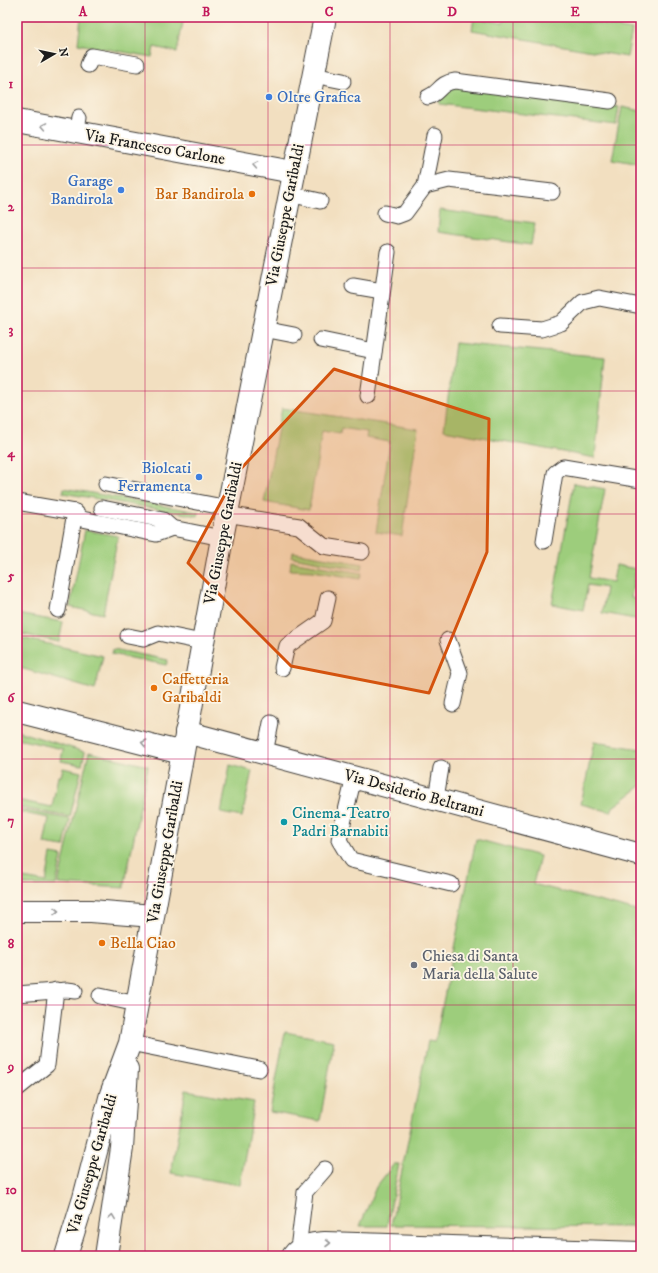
<svg xmlns="http://www.w3.org/2000/svg" width="658" height="1273" viewBox="0 0 658 1273" font-family="'IM FELL DW Pica',serif">
<rect width="100%" height="100%" fill="#fcf5e5"/>
<filter id="ink" filterUnits="userSpaceOnUse"><feTurbulence type="fractalNoise" baseFrequency=".025" numOctaves="2"/><feDisplacementMap in="SourceGraphic" scale="8" xChannelSelector="R" yChannelSelector="G"/><feConvolveMatrix kernelMatrix="1 2 1 2 8 2 1 2 1" color-interpolation-filters="sRGB"/></filter>
<filter id="wash" filterUnits="userSpaceOnUse"><feTurbulence type="fractalNoise" baseFrequency=".012" numOctaves="4" result="noise"/><feDisplacementMap in="SourceGraphic" scale="16" xChannelSelector="R" yChannelSelector="G"/><feGaussianBlur stdDeviation="0.9" result="paint"/><feColorMatrix in="noise" values="0 0 0 0 0 0 0 0 0 0 0 0 0 0 0 0 0 1.4 0 .05"/><feComposite in="paint" operator="in"/></filter>
<g filter="url(#wash)">
<rect width="100%" height="100%" fill="#f2dfc0"/>
<g fill="#9dcd7c" stroke="#5c744c">
<polygon points="81,17 184,17 177,52 154,47 152,57 78,44"/>
<polygon points="504,17 560,17 632,30 627,57 472,30 474,18 503,23"/>
<polygon points="455,85 619,107 616,125 439,104 441,93"/>
<polygon points="622,107 641,111 641,165 612,160"/>
<polygon points="440,210 535,223 531,245 438,232"/>
<polygon points="455,343 605,357 595,458 444,430"/>
<polygon points="282,408 418,429 402,536 376,532 390,442 366,438 367,432 341,428 340,434 322,431 309,510 264,502"/>
<polygon points="574,483 605,489 589,578 613,582 616,565 636,569 631,598 641,600 641,620 602,613 606,588 588,585 583,610 552,604"/>
<polygon points="64,488 198,512 198,516 63,493"/>
<polygon points="85,530 118,536 103,614 70,607"/>
<polygon points="293,552 363,564 362,570 292,557"/>
<polygon points="291,561 362,573 360,579 313,571 290,570"/>
<polygon points="17,614 63,622 59,642 17,633"/>
<polygon points="17,637 103,656 95,690 17,667"/>
<polygon points="113,649 168,660 166,665 112,654"/>
<polygon points="17,731 85,752 82,765 61,761 63,749 17,739"/>
<polygon points="594,742 641,749 641,786 613,807 611,812 581,804"/>
<polygon points="89,752 148,766 124,888 58,884"/>
<polygon points="230,765 252,771 242,817 221,813"/>
<polygon points="63,768 81,772 70,817 17,807 17,800 52,807 58,776 61,776"/>
<polygon points="17,809 70,819 64,847 44,844 49,818 17,812"/>
<polygon points="476,839 540,856 533,884 641,912 641,1227 391,1225 428,1041 435,1042"/>
<polygon points="51,854 62,856 56,885 17,885 17,877 46,882"/>
<polygon points="285,1032 334,1041 320,1121 270,1112"/>
<polygon points="186,1090 254,1102 240,1185 171,1173"/>
<polygon points="394,1164 399,1164 387,1226 360,1226 376,1187"/>
<polygon points="325,1254 527,1256 321,1256"/>
</g>
</g>
<g filter="url(#ink)">
<g fill="none" stroke-linecap="round" stroke-linejoin="round">
<g stroke="#3c3935" stroke-width="17">
<g id="service">
<polyline points="88,65 92,56 137,64"/>
<polyline points="313,75 343,81"/>
<path d="M428,97C440,93 439,83 455,81L610,101"/>
<polyline points="76,132 79,118"/>
<polyline points="425,186 435,135"/>
<polyline points="289,194 320,201"/>
<polyline points="385,213 397,216 405,213 425,186 449,180 552,192"/>
<polyline points="353,286 382,291"/>
<polyline points="500,326 542,329 561,323 583,302 599,298 641,306"/>
<polyline points="263,329 294,335"/>
<polyline points="321,340 374,351"/>
<polyline points="368,396 388,252"/>
<polyline points="106,484 228,508"/>
<polyline points="17,502 75,512 82,519 156,534 172,528"/>
<polyline points="102,508 163,520 172,528 222,538"/>
<polyline points="226,514 299,526 324,546 362,552"/>
<polyline points="544,541 555,473 563,467 641,480"/>
<polyline points="58,610 75,512"/>
<polyline points="128,636 143,639 158,633 202,642"/>
<polyline points="448,640 460,673 453,704"/>
<polyline points="282,668 287,646 323,621 328,598"/>
<polyline points="265,753 271,723"/>
<polyline points="354,777 339,840 351,860 451,884"/>
<polyline points="436,798 441,768"/>
<polyline points="17,994 67,990 75,991"/>
<polyline points="100,996 137,1004"/>
<polyline points="130,1043 259,1069"/>
<polyline points="17,1089 47,1065 56,990"/>
<polyline points="298,1249 305,1192 325,1169"/>
</g>
</g>
<g stroke="#3c3935" stroke-width="24">
<g id="minor">
<polyline points="17,121 293,172"/>
<polyline points="17,711 182,753"/>
<polyline points="186,732 641,855"/>
<polyline points="17,911 91,911 153,916"/>
<polyline points="66,1256 84,1198 111,1094 130,1043 222,538 325,17"/>
<polyline points="106,1256 122,1148 127,1069"/>
<path d="M293,1256C301,1245 312,1244 325,1243L641,1253"/>
</g>
</g>
<use href="#service" stroke="#fff" stroke-width="15"/>
<use href="#minor" stroke="#fff" stroke-width="22"/>
</g>
<defs><path id="oneway-chevron" d="M-2-3.5L2.5 0L-2 3.5" fill="none" stroke-width="1.6" stroke-linecap="round" stroke-linejoin="round"/></defs>
<g stroke="#999">
<use href="#oneway-chevron" transform="translate(44 126) rotate(-170)"/>
<use href="#oneway-chevron" transform="translate(255 165) rotate(-170)"/>
<use href="#oneway-chevron" transform="translate(144 743) rotate(-167)"/>
<use href="#oneway-chevron" transform="translate(56 911)"/>
<use href="#oneway-chevron" transform="translate(112 1217) rotate(-82)"/>
<use href="#oneway-chevron" transform="translate(328 1243)"/>
</g>
</g>
<path fill="#d4530e" fill-opacity="0.2" stroke="#d4530e" stroke-width="3" stroke-linejoin="round" d="M334,369L489,419L487,552L429,693L291,666L188,563L236,474Z"/>
<path fill="none" stroke="#c2185b" stroke-width="1" stroke-opacity="0.55" d="M145,17V1256M268,17V1256M390,17V1256M513,17V1256M17,145H641M17,268H641M17,391H641M17,514H641M17,636H641M17,759H641M17,882H641M17,1005H641M17,1128H641"/>
<g fill="#3f7fe0" stroke="#fcf5e5" stroke-width="1.5">
<circle cx="269" cy="97" r="4"/>
<circle cx="121" cy="190" r="4"/>
<circle cx="199" cy="477" r="4"/>
</g>
<g fill="#e8710a" stroke="#fcf5e5" stroke-width="1.5">
<circle cx="252" cy="194" r="4"/>
<circle cx="154" cy="688" r="4"/>
<circle cx="102" cy="943" r="4"/>
</g>
<circle fill="#0f9aa8" stroke="#fcf5e5" stroke-width="1.5" cx="284" cy="822" r="4"/>
<circle fill="#6b7280" stroke="#fcf5e5" stroke-width="1.5" cx="414" cy="965" r="4"/>
<g text-anchor="middle" dominant-baseline="central" stroke-width="3.5" stroke-linejoin="round" paint-order="stroke">
<g font-size="16" fill="#366cbe" stroke="#fcf5e5" text-anchor="end">
<text x="277" y="97" text-anchor="start">Oltre Grafica</text>
<text x="113" y="181">Garage<tspan x="113" dy="18">Bandirola</tspan></text>
<text x="191" y="468">Biolcati<tspan x="191" dy="18">Ferramenta</tspan></text>
</g>
<g font-size="16" fill="#1c1c1c" stroke="#fcf5e5">
<text transform="translate(155 147) rotate(10)">Via Francesco Carlone</text>
<text transform="translate(285 215) rotate(-79)">Via Giuseppe Garibaldi</text>
<text transform="translate(223 533) rotate(-79)">Via Giuseppe Garibaldi</text>
<text transform="translate(414 793) rotate(15)">Via Desiderio Beltrami</text>
<text transform="translate(165 852) rotate(-80)">Via Giuseppe Garibaldi</text>
<text transform="translate(92 1164) rotate(-74)">Via Giuseppe Garibaldi</text>
</g>
<g font-size="16" fill="#c56008" stroke="#fcf5e5" text-anchor="start">
<text x="244" y="194" text-anchor="end">Bar Bandirola</text>
<text x="162" y="679">Caffetteria<tspan x="162" dy="18">Garibaldi</tspan></text>
<text x="110" y="943">Bella Ciao</text>
</g>
<g font-size="16" fill="#0d838f" stroke="#fcf5e5" text-anchor="start">
<text x="292" y="813">Cinema-Teatro<tspan x="292" dy="18">Padri Barnabiti</tspan></text>
</g>
<g font-size="16" fill="#5b616d" stroke="#fcf5e5" text-anchor="start">
<text x="422" y="956">Chiesa di Santa<tspan x="422" dy="18">Maria della Salute</tspan></text>
</g>
</g>
<rect width="658" height="1273" fill="none" stroke="#fcf5e5" stroke-width="44"/>
<g transform="translate(54 54) rotate(81)" stroke="#fcf5e5" stroke-width="3" paint-order="stroke">
<path d="M0-3L7 15L0 10L-7 15Z" fill="#1c1c1c"/>
<text y="-6" font-size="11" font-weight="bold" text-anchor="middle" fill="#1c1c1c">N</text>
</g>
<rect x="22" y="22" width="614" height="1229" fill="none" stroke="#c2185b" stroke-width="1.5"/>
<g font-size="13" text-anchor="middle" font-weight="bold" fill="#c2185b">
<text x="83" y="16">A</text>
<text x="206" y="16">B</text>
<text x="329" y="16">C</text>
<text x="452" y="16">D</text>
<text x="575" y="16">E</text>
<text x="11" y="88">1</text>
<text x="11" y="211">2</text>
<text x="11" y="334">3</text>
<text x="11" y="457">4</text>
<text x="11" y="580">5</text>
<text x="11" y="702">6</text>
<text x="11" y="825">7</text>
<text x="11" y="948">8</text>
<text x="11" y="1071">9</text>
<text x="11" y="1194">10</text>
</g>
</svg>
